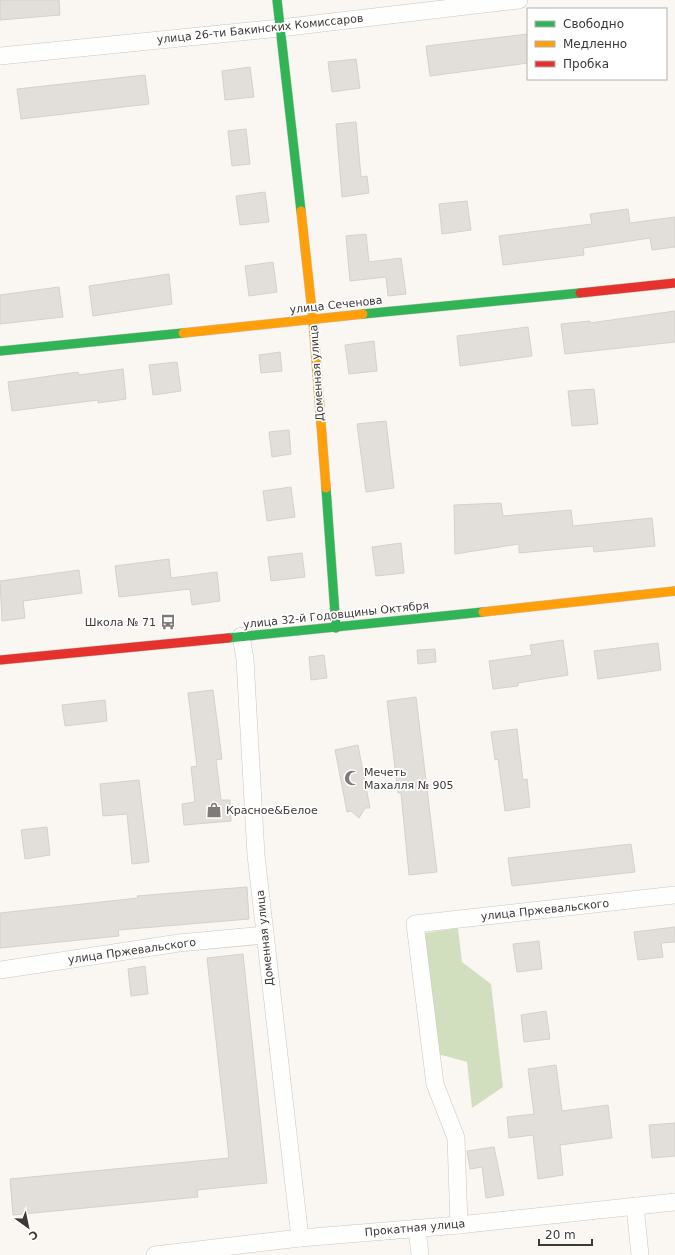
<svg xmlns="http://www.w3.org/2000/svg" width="675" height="1255" viewBox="0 0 675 1255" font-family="'DejaVu Sans',sans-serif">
<rect width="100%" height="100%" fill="#faf6f2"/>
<polygon fill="#d2dfbe" points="458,928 462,962 491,984 503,1087 472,1108 467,1062 438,1054 425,933"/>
<g fill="#e2dfdb" stroke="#d4d1cd">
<polygon points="0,0 59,0 60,15 0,20"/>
<polygon points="528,34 528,63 430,76 426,46"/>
<polygon points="356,59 360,88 332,92 328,62"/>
<polygon points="250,67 254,97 225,100 222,71"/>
<polygon points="145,75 149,104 21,119 17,89"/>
<polygon points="356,122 361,177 367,176 369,193 342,197 336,124"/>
<polygon points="246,129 250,164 232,166 228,131"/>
<polygon points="265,192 269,222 240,225 236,196"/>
<polygon points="467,201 471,230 442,234 439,204"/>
<polygon points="628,209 630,223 675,217 675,247 652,250 650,238 583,248 584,255 503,265 499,236 592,224 590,214"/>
<polygon points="366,234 369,262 401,258 406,294 388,296 386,277 350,281 346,236"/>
<polygon points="273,262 277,292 249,296 245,266"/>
<polygon points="169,274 172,304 93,316 89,286"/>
<polygon points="59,287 63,317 0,324 0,295"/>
<polygon points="675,311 675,342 565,354 561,324 590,321 590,323"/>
<polygon points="528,327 532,356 460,366 457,336"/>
<polygon points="374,341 377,371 349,374 345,345"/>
<polygon points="280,352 282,371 261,373 259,355"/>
<polygon points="177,362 181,391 153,395 149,365"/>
<polygon points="123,369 126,399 98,403 98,400 12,411 8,382 78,372 79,375"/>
<polygon points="594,389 598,424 572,426 568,391"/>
<polygon points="386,421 394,488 366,492 357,424"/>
<polygon points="289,430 291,454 272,457 269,432"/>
<polygon points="291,487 295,517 267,521 263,491"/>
<polygon points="501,503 503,516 571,510 573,526 652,518 655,546 594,552 593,546 519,553 519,544 455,554 454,505"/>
<polygon points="401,543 404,573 376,576 372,547"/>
<polygon points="302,553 305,577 271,581 268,557"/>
<polygon points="169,559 171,578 217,572 220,601 192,605 190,589 119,597 115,566"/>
<polygon points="79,570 82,593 23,601 25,618 2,621 0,581"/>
<polygon points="563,640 568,675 518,683 518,686 493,689 489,661 532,655 530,645"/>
<polygon points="658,643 661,670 598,679 594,651"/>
<polygon points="435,649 436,662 418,664 417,650"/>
<polygon points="324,655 327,678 311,680 309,657"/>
<polygon points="213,690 222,759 216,760 221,800 230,800 231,821 184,825 182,804 195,802 191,767 197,766 188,693"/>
<polygon points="416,697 437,872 409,875 401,793 398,793 387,701"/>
<polygon points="105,700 107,721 65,726 62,705"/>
<polygon points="517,729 523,780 527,779 530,807 505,811 498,759 495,760 491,732"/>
<polygon points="358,745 370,808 365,808 359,818 351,811 347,812 335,750"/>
<polygon points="139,780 149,862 132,864 127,814 103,816 100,784"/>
<polygon points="47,827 50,855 25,859 21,830"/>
<polygon points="631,844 635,872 512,886 508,858"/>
<polygon points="247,887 249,919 118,930 119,936 0,948 0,913 138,898 137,896"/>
<polygon points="675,927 675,942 661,943 663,957 638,960 634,932"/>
<polygon points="539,941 542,969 517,972 513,944"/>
<polygon points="243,954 267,1183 197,1190 198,1197 13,1215 10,1179 229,1158 207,958"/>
<polygon points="145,966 148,994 131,996 128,969"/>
<polygon points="546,1011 550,1039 524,1042 521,1015"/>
<polygon points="556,1065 562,1111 608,1105 612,1138 560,1145 563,1175 538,1179 533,1135 509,1138 507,1117 534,1114 528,1069"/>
<polygon points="675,1123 675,1156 652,1158 649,1125"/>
<polygon points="494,1147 504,1195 486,1198 482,1167 470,1169 467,1151"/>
</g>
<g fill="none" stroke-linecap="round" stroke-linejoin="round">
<g stroke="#c9c6c3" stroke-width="18">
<g id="street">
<polyline points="0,56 280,28 519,0"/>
<polyline points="241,636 245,659 256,855 300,1238"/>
<polyline points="0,970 179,943 265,935"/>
<polyline points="635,1206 640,1255"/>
<polyline points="459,1225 456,1138 435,1084 415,924 675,895"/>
<polyline points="417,1228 420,1255"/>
<polyline points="155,1255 300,1238 459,1225 675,1202"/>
</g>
</g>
<g stroke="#c9c6c3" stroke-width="10">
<g id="fast">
<polyline points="277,0 301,211"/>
<polyline points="363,314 580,293"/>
<polyline points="0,351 183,333"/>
<polyline points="326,488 336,628"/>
<polyline points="228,638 483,612"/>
</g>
</g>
<g stroke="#c9c6c3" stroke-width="10">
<g id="slow">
<polyline points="301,211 313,320 326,488"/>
<polyline points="183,333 363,314"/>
<polyline points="483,612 675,591"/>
</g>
</g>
<g stroke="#c9c6c3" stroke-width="10">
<g id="jam">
<polyline points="580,293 675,283"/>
<polyline points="0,660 228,638"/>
</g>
</g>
<use href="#street" stroke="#fefefd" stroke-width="17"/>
<use href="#fast" stroke="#30b455" stroke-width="9"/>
<use href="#slow" stroke="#ff9f0a" stroke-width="9"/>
<use href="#jam" stroke="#e5322d" stroke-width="9"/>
</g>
<defs>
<g id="bus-bare" transform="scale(1.2)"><path d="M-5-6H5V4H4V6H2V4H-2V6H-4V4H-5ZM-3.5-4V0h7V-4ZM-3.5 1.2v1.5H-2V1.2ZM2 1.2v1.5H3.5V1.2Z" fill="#7f7b78" stroke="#fff" stroke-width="2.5" paint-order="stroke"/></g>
<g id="mosque-bare" transform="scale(1.2)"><path d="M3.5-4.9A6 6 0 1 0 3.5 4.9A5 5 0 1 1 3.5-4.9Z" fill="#7f7b78" stroke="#fff" stroke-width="2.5" paint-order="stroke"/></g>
<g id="shop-bare" transform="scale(1.2)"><path d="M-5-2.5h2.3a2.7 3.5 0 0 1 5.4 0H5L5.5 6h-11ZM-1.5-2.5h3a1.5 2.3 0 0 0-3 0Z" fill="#7f7b78" stroke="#fff" stroke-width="2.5" paint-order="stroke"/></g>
</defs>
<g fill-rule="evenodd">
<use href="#bus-bare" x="168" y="622"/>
<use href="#mosque-bare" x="352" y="778"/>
<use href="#shop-bare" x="214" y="810"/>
</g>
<g text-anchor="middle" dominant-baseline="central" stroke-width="3.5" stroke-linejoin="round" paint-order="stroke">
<g font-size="11" fill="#3d3936" stroke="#fff">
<text transform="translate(260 29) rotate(-6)">улица 26-ти Бакинских Комиссаров</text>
<text transform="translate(336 305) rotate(-6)">улица Сеченова</text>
<text transform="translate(317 373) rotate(-94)">Доменная улица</text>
<text transform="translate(336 615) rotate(-6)">улица 32-й Годовщины Октября</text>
<text transform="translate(545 910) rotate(-6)">улица Пржевальского</text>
<text transform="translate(265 938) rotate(-96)">Доменная улица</text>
<text transform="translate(132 951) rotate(-8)">улица Пржевальского</text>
<text transform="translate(415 1228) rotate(-5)">Прокатная улица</text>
</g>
<g font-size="11" fill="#3d3936" stroke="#fff" text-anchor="start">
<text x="156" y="622" text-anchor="end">Школа № 71</text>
<text x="364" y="772">Мечеть<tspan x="364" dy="13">Махалля № 905</tspan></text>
<text x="226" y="810">Красное&amp;Белое</text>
</g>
</g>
<rect x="527" y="8" width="140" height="72" fill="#ffffff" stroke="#b1b0af"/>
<rect x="535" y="21" width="20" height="6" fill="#30b455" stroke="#b1b0af"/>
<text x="563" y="28" font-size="12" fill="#3d3936">Свободно</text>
<rect x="535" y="41" width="20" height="6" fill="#ff9f0a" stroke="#b1b0af"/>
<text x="563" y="48" font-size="12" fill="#3d3936">Медленно</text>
<rect x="535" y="61" width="20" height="6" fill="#e5322d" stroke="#b1b0af"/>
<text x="563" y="68" font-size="12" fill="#3d3936">Пробка</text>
<g transform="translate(28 1227) rotate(147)" stroke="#ffffff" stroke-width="3" paint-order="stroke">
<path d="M0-3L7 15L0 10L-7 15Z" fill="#3d3936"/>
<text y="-6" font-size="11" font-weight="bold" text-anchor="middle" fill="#3d3936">С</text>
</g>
<path d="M539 1239v6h53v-6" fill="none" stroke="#3d3936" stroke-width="2"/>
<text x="545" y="1239" font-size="12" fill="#3d3936" stroke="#ffffff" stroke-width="3" paint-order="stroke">20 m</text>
</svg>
